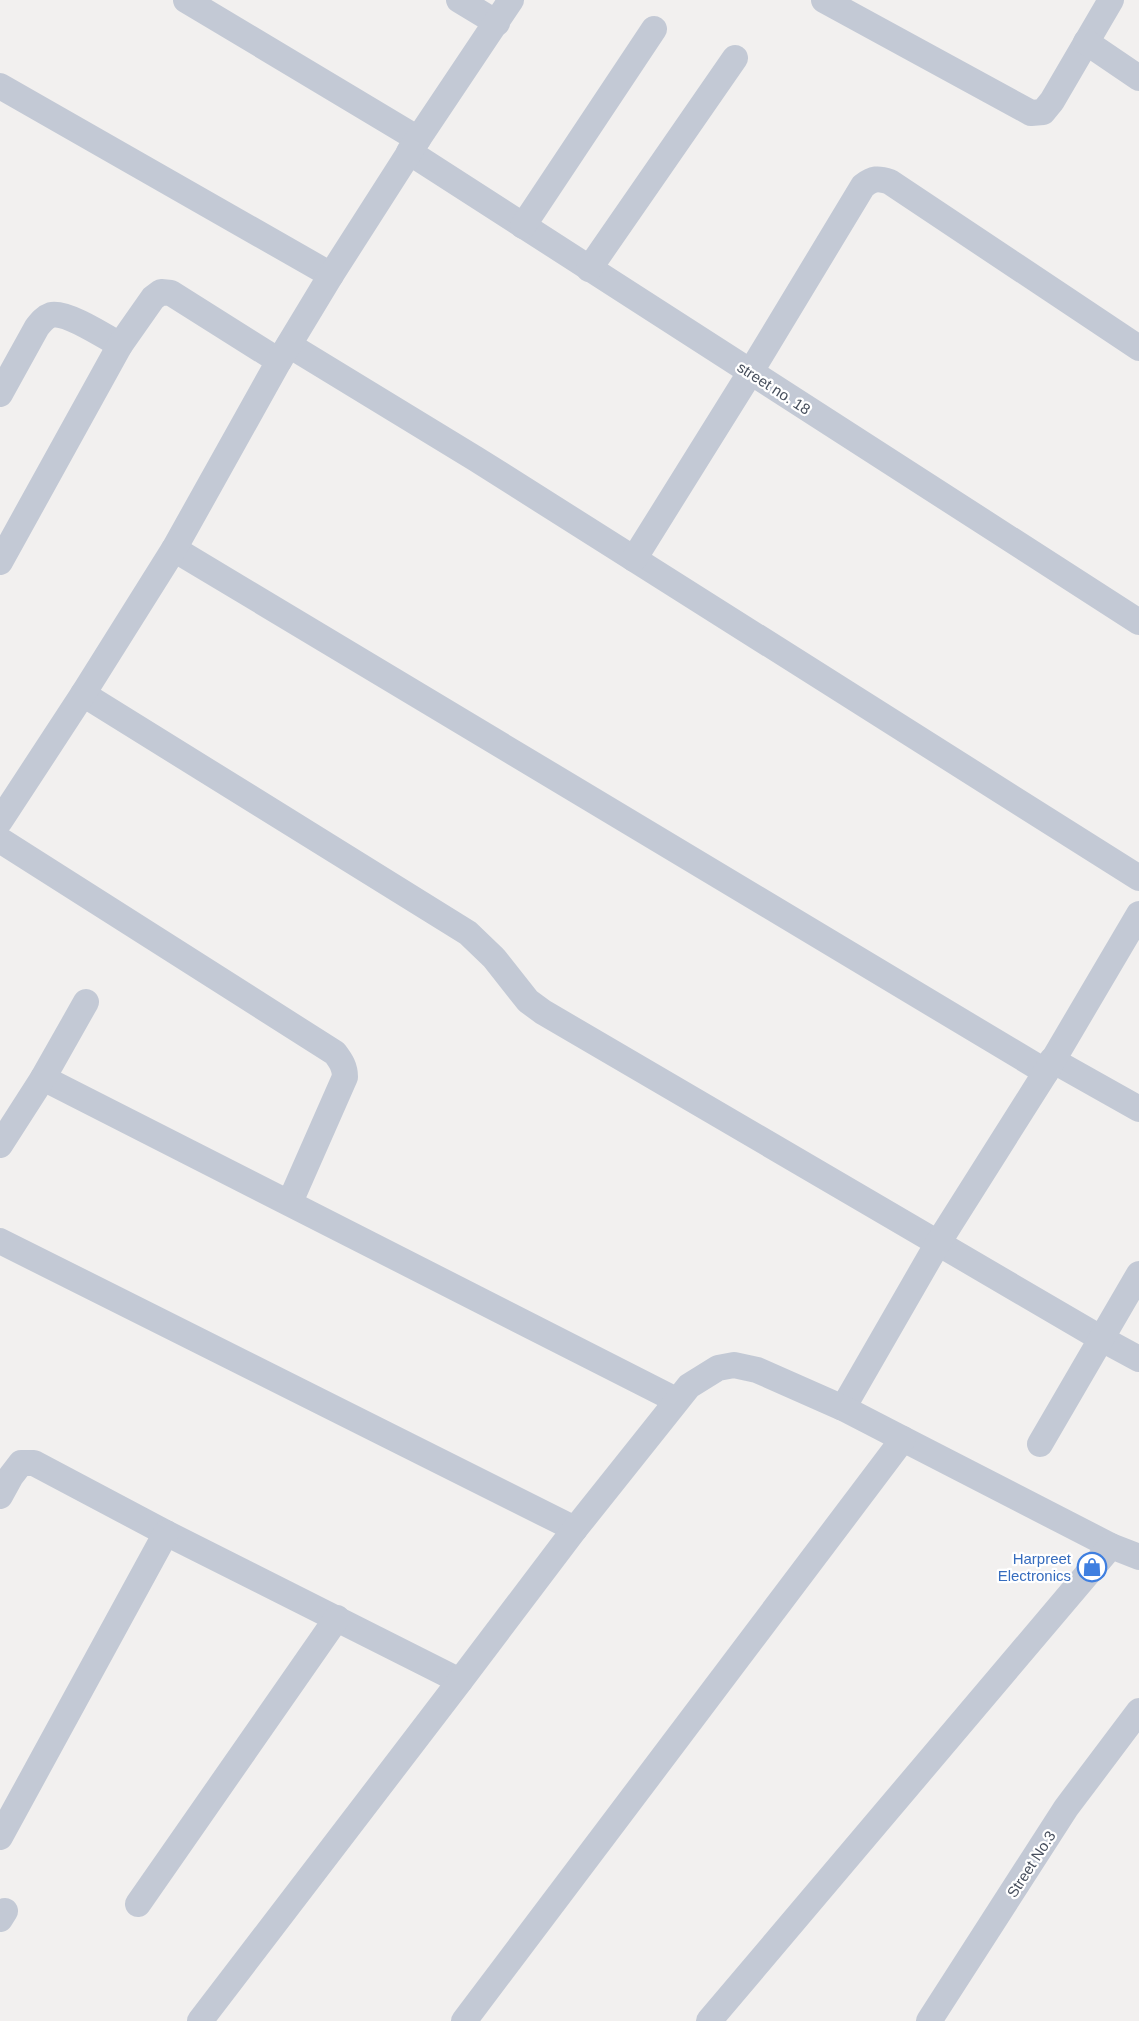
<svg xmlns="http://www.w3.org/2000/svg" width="1139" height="2021" viewBox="0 0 1139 2021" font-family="Helvetica,sans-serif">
<rect width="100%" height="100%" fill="#f2f0ef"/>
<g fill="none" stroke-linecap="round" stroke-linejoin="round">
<g stroke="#c3c9d5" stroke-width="26">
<polyline points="186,0 418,139"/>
<polyline points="459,0 497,23"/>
<polyline points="824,0 1031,113 1043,112 1052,101 1111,0"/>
<polyline points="1086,42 1139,78"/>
<polyline points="0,86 331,275"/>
<polyline points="409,152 1139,622"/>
<polyline points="523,226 654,29"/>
<polyline points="589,269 735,58"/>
<polyline points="289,345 476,459 1139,878"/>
<path d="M0,394L37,327C41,322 45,317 51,315C66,311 106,337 120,345"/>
<polyline points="174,549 1046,1072"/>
<path d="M634,559L750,373L863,186C873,178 878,178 890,182L1139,348"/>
<polyline points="0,562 120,345 153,298 161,292 171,293 279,361"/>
<polyline points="83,694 468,933 494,958 528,1001 543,1012 1102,1339 1139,1359"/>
<polyline points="0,821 83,694 174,549 279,361 331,275 418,139 511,0"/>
<path d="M0,840L335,1053C341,1061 345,1067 345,1077L290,1202"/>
<polyline points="1052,1060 1139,1109"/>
<polyline points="43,1078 676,1400"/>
<polyline points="0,1145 43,1078 86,1002"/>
<polyline points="0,1241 575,1529"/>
<polyline points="843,1408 938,1243 1046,1072 1139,914"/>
<polyline points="903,1439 1111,1546"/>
<polyline points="1040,1444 1139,1274"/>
<polyline points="0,1496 11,1476 21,1463 34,1463 166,1533 460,1681"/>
<polyline points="0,1837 166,1533"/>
<polyline points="138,1904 337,1618"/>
<polyline points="0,1919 5,1911"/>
<polyline points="200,2021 460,1681 575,1529 689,1386 718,1368 734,1365 757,1370 843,1408 903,1439 464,2021"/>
<polyline points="709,2021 1111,1546 1139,1557"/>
<polyline points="929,2021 1066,1808 1139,1711"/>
</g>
</g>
<defs>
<g id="shop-ring" transform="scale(1.5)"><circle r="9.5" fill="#fff" stroke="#3f7fe0" stroke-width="1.5"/><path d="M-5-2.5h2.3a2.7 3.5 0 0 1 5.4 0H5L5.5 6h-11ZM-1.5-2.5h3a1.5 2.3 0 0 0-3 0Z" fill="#3f7fe0"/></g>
</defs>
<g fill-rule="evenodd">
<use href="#shop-ring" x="1092" y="1567"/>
</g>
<g text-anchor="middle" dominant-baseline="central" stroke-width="4.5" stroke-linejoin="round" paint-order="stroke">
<g font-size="15" fill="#474f5d" stroke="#fff">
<text transform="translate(774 388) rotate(33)">street no. 18</text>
<text transform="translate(1031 1864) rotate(-57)">Street No.3</text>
</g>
<g font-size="15" fill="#366cbe" stroke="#fff" text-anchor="end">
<text x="1071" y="1558">Harpreet<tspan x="1071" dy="17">Electronics</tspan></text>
</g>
</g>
</svg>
